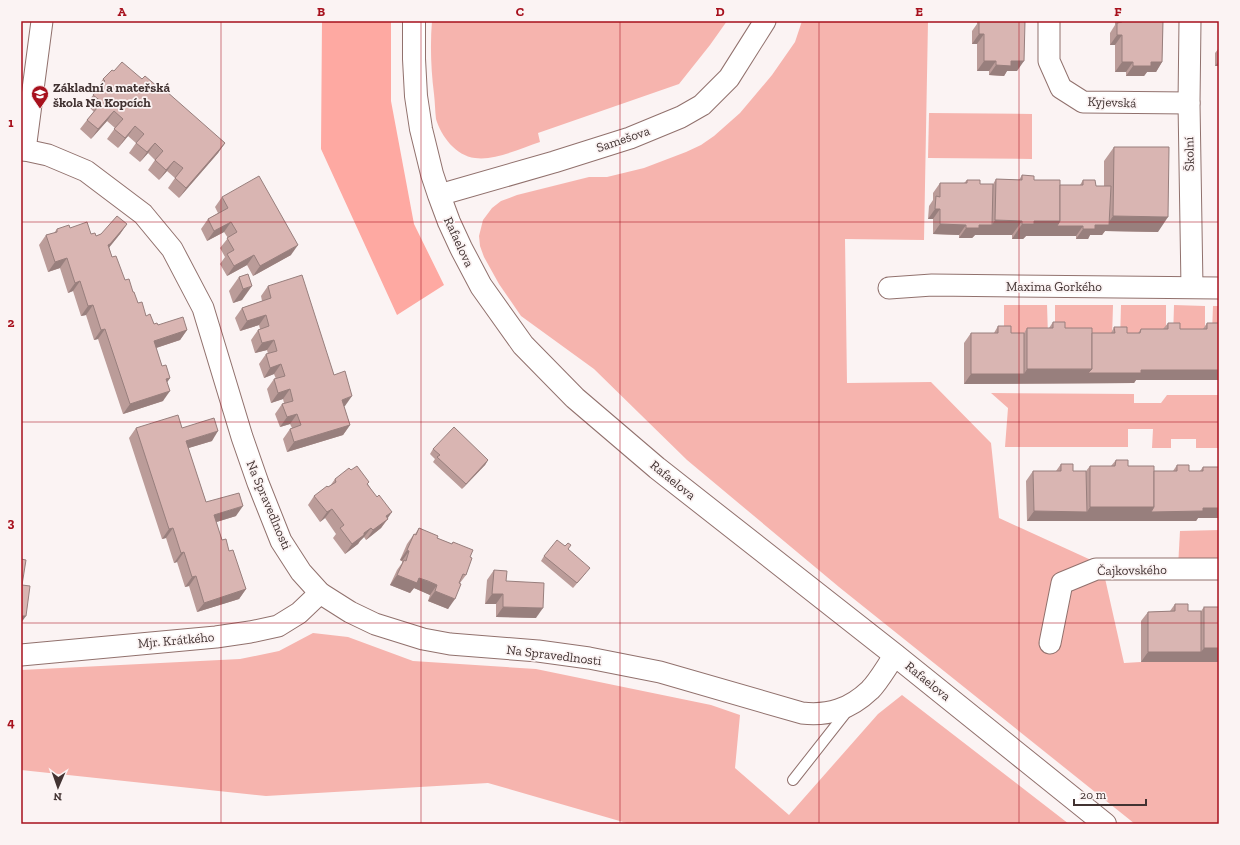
<svg xmlns="http://www.w3.org/2000/svg" width="1240" height="845" viewBox="0 0 1240 845" font-family="'Zilla Slab',serif">
<rect width="100%" height="100%" fill="#fbf3f3"/>
<g fill="#f6b4ae">
<path d="M432,21H727L710,45L679,84L538,133L540,142C521,148 495,161 475,158C456,156 441,136 436,119C435,111 435,102 434,94C431,70 430,45 432,21Z"/>
<polygon points="802,21 928,21 924,240 845,239 847,383 931,382 991,443 999,518 1102,565 1124,663 1141,662 1219,662 1219,824 1135,824 839,587 687,460 594,369 521,316 499,284 484,257 480,246 479,236 483,220 492,208 501,201 517,195 589,177 607,177 644,168 686,152 701,145 714,136 740,113 772,75 795,42"/>
<polygon points="929,113 1032,114 1032,159 928,158"/>
<polygon points="1004,305 1047,305 1048,336 1004,336"/>
<polygon points="1055,305 1113,305 1112,337 1055,343"/>
<polygon points="1121,305 1166,305 1166,333 1120,343"/>
<polygon points="1174,305 1205,306 1205,333 1173,339"/>
<polygon points="1213,306 1219,306 1219,339 1212,333"/>
<polygon points="991,393 1134,394 1134,403 1161,403 1167,395 1219,395 1219,448 1196,448 1196,439 1171,439 1171,448 1152,448 1153,429 1128,429 1128,447 1005,447 1008,408"/>
<polygon points="1219,530 1219,567 1178,567 1180,531"/>
<polygon points="313,633 348,637 413,661 536,669 711,705 740,715 735,768 789,815 878,714 902,695 1069,824 630,824 488,783 266,796 21,770 21,670 240,659 279,651"/>
</g>
<polygon fill="#fea9a2" points="322,21 391,21 391,101 414,224 444,285 397,315 321,149"/>
<g fill="none" stroke-linecap="round" stroke-linejoin="round">
<g stroke="#91716d" stroke-width="12">
<polyline id="service" points="793,780 848,710"/>
</g>
<g stroke="#91716d" stroke-width="23">
<g id="minor">
<polyline points="1049,21 1049,61 1061,88 1083,102 1189,103"/>
<polyline points="1190,21 1189,103 1192,287"/>
<polyline points="21,150 25,150 42,21"/>
<path d="M25,150L48,155L86,171L143,214L172,249L203,308L242,437L258,483L281,541L301,572L320,593L350,612L375,624L423,639L450,644L538,651L589,658L660,672L802,713C829,716 850,709 870,690C879,681 887,666 895,655"/>
<polyline points="439,195 554,162 630,138 681,117 702,105 729,78 765,21"/>
<polyline points="889,288 932,285 1219,288"/>
<polyline points="1050,643 1062,583 1096,569 1219,569"/>
<polyline points="21,655 216,637 250,632 278,626 299,613 320,593"/>
</g>
</g>
<g stroke="#91716d" stroke-width="24">
<polyline id="secondary" points="414,21 414,59 416,96 421,129 432,174 439,195 449,222 461,248 481,286 523,345 575,398 657,468 895,655 1105,824"/>
</g>
<use href="#service" stroke="#fff" stroke-width="10"/>
<use href="#minor" stroke="#fff" stroke-width="21"/>
<use href="#secondary" stroke="#fff" stroke-width="22"/>
</g>
<g fill="#bb9c99">
<polygon points="977,21 1025,21 1017,71 1007,71 1004,76 989,75 989,71 977,71 977,44 972,44 972,31 977,24"/>
<polygon points="1115,21 1163,21 1162,62 1156,72 1147,72 1144,76 1126,76 1126,72 1115,72 1115,45 1110,45 1110,33 1115,25"/>
<polygon points="1219,48 1219,66 1215,66 1215,53"/>
<polygon points="114,71 142,79 165,93 225,143 218,153 179,198 168,188 175,178 167,171 159,180 148,170 155,160 148,153 140,162 129,153 136,143 128,136 118,148 107,139 115,128 107,121 91,139 80,129 87,120 94,112 86,104 97,90 96,89 103,79"/>
<polygon points="1114,147 1158,232 1105,231 1102,235 1090,235 1088,239 1076,239 1076,236 1026,236 1023,239 1012,239 1012,235 975,235 972,238 959,238 959,235 933,234 933,219 928,219 929,206 933,200 933,193 940,183 964,183 967,180 980,184 993,184 996,179 1019,180 1022,175 1034,180 1060,185 1080,185 1083,180 1096,186 1104,186 1104,161"/>
<polygon points="222,197 291,255 253,276 247,265 227,276 220,264 225,257 220,248 228,238 224,232 207,241 201,229 208,219 218,213 215,207"/>
<polygon points="127,224 120,234 109,247 112,257 125,280 133,292 138,303 146,316 154,324 187,330 180,340 156,348 162,366 170,378 167,382 163,401 123,414 98,339 94,340 86,315 81,316 73,291 68,293 60,268 48,272 39,245 46,235 54,233 57,229 70,228 96,236"/>
<polygon points="248,274 242,300 233,303 229,291 239,277"/>
<polygon points="268,286 334,375 345,406 344,406 350,425 343,435 287,452 283,439 290,429 292,428 290,424 280,427 275,414 282,404 284,403 283,399 271,403 267,389 274,379 276,379 274,374 264,378 259,364 266,354 268,354 267,350 255,353 251,340 258,330 260,329 259,325 240,331 235,318 242,308 262,301 261,296"/>
<polygon points="1053,322 1065,328 1092,333 1111,333 1114,327 1127,333 1138,333 1141,329 1163,329 1168,323 1180,329 1203,329 1207,323 1219,323 1136,380 1134,383 964,384 964,343 971,333 994,333 998,326 1011,333 1024,333 1027,328 1049,328"/>
<polygon points="136,428 182,428 212,441 188,448 206,502 236,516 216,522 222,540 229,551 246,589 239,599 197,612 189,586 185,587 177,562 174,563 166,538 162,539 129,438"/>
<polygon points="433,449 488,460 485,465 462,489 433,462 435,459 430,454"/>
<polygon points="1116,460 1128,466 1154,471 1173,471 1177,465 1189,471 1200,471 1203,467 1219,467 1198,518 1196,521 1027,521 1026,481 1033,471 1056,471 1061,464 1073,471 1086,471 1090,466 1111,466"/>
<polygon points="351,470 368,484 388,519 381,528 366,540 364,537 360,541 358,544 345,554 333,538 336,534 325,518 320,522 308,505 314,496 330,486 335,479"/>
<polygon points="419,528 437,538 452,544 453,542 470,557 466,575 460,583 448,609 428,601 430,595 421,591 414,588 410,593 390,585 397,570 402,563 402,561 400,560 407,544 414,534 415,534"/>
<polygon points="568,550 586,573 573,588 541,561 544,556"/>
<polygon points="494,570 506,581 536,618 496,617 496,604 485,604 487,580"/>
<polygon points="1175,604 1188,611 1201,611 1204,607 1219,662 1141,662 1141,621 1148,612 1170,611"/>
</g>
<g fill="#987f7d">
<polygon points="979,34 984,34 977,44 972,44"/>
<polygon points="1117,35 1122,35 1115,45 1110,45"/>
<polygon points="984,61 996,61 989,71 977,71"/>
<polygon points="1011,61 1024,61 1017,71 1007,71 1004,76 989,75 996,65"/>
<polygon points="1219,61 1219,66 1215,66"/>
<polygon points="1122,62 1133,62 1126,72 1115,72"/>
<polygon points="1151,62 1162,62 1156,72 1147,72 1144,76 1126,76 1133,66"/>
<polygon points="114,111 107,121 91,139 98,129"/>
<polygon points="135,126 128,136 118,148 125,138"/>
<polygon points="155,143 148,153 140,162 147,152"/>
<polygon points="225,143 218,153 179,198 186,188"/>
<polygon points="174,161 167,171 159,180 166,170"/>
<polygon points="935,209 940,209 933,219 928,219"/>
<polygon points="1113,216 1168,217 1158,232 1105,231 1102,235 1090,235 1088,239 1076,239 1083,229 1095,225 1107,225"/>
<polygon points="995,220 1022,221 1012,235 975,235 972,238 959,238 966,228 979,225 992,225"/>
<polygon points="1034,221 1060,221 1083,226 1076,236 1026,236 1023,239 1012,239 1022,224"/>
<polygon points="231,222 224,232 207,241 214,231"/>
<polygon points="127,224 120,234 104,254 108,245"/>
<polygon points="940,224 966,225 959,235 933,234"/>
<polygon points="298,245 291,255 253,276 260,266"/>
<polygon points="254,255 247,265 227,276 234,266"/>
<polygon points="67,258 60,268 48,272 55,262"/>
<polygon points="80,281 73,291 68,293 75,283"/>
<polygon points="252,286 242,300 233,303 243,289"/>
<polygon points="93,305 86,315 81,316 88,306"/>
<polygon points="266,315 259,325 240,331 247,321"/>
<polygon points="105,329 98,339 94,340 101,330"/>
<polygon points="187,330 180,340 147,351 154,341"/>
<polygon points="274,340 267,350 255,353 262,343"/>
<polygon points="281,364 274,374 264,378 270,368"/>
<polygon points="1027,369 1219,370 1219,380 1136,380 1134,383 964,384 971,374 1024,374"/>
<polygon points="170,378 163,388 166,379"/>
<polygon points="290,389 283,399 271,403 278,393"/>
<polygon points="170,391 163,401 123,414 130,404"/>
<polygon points="352,396 345,406 335,410 342,400"/>
<polygon points="297,414 290,424 280,427 287,417"/>
<polygon points="350,425 343,435 287,452 294,442"/>
<polygon points="218,431 212,441 179,451 186,441"/>
<polygon points="488,460 485,465 462,489 466,484"/>
<polygon points="243,506 236,516 207,525 214,515"/>
<polygon points="1090,507 1154,507 1219,508 1219,518 1198,518 1196,521 1027,521 1034,511 1087,512"/>
<polygon points="332,509 325,518 320,522 327,512"/>
<polygon points="392,512 381,528 366,540 373,530 386,516"/>
<polygon points="173,528 166,538 162,539 169,529"/>
<polygon points="371,528 364,537 360,541 358,544 345,554 352,544 364,533"/>
<polygon points="407,550 409,551 402,561 400,560"/>
<polygon points="184,552 177,562 174,563 181,553"/>
<polygon points="397,575 419,578 437,585 430,595 414,588 410,593 390,585"/>
<polygon points="196,576 189,586 185,587 192,577"/>
<polygon points="246,589 239,599 197,612 204,603"/>
<polygon points="435,591 455,599 448,609 428,601"/>
<polygon points="492,594 503,594 496,604 485,604"/>
<polygon points="503,607 543,608 536,618 496,617"/>
<polygon points="21,616 26,616 21,623"/>
<polygon points="1204,648 1219,648 1219,662 1141,662 1148,652 1201,652"/>
</g>
<g fill="#d9b5b2" stroke="#987f7d">
<polygon points="979,21 1025,21 1024,61 1011,61 1011,66 996,65 996,61 984,61 984,34 979,34"/>
<polygon points="1122,21 1163,21 1162,62 1151,62 1151,66 1133,66 1133,62 1122,62 1122,35 1117,35 1117,23 1122,22"/>
<polygon points="122,62 142,79 145,76 165,93 166,91 225,143 186,188 175,178 183,168 174,161 166,170 155,160 163,151 155,143 147,152 136,143 144,134 135,126 125,138 114,129 123,119 114,111 98,129 87,120 102,102 93,95 105,81 103,79 112,70 114,71"/>
<polygon points="1114,147 1169,147 1168,217 1113,216"/>
<polygon points="1022,175 1034,176 1034,180 1060,180 1060,221 1034,221 1034,224 1022,224 1022,221 995,220 996,179 1022,180"/>
<polygon points="259,176 298,245 260,266 254,255 234,266 227,254 234,250 227,238 237,232 231,222 214,231 208,219 228,208 222,197"/>
<polygon points="967,180 980,180 980,184 993,184 992,225 979,225 979,228 966,228 966,225 940,224 940,209 935,209 936,196 940,197 940,183 967,183"/>
<polygon points="1083,180 1095,180 1096,186 1111,186 1109,225 1095,225 1095,229 1083,229 1083,226 1057,226 1060,221 1060,185 1083,185"/>
<polygon points="117,216 127,224 110,244 108,245 112,257 116,256 125,280 129,279 133,292 134,292 138,303 142,302 146,316 150,314 154,324 157,323 158,325 183,317 187,330 154,341 162,366 166,365 170,378 166,379 170,391 130,404 105,329 101,330 93,305 88,306 80,281 75,283 67,258 55,262 46,235 57,232 57,229 69,225 70,228 87,222 91,234 95,233 96,236 101,234"/>
<polygon points="248,274 252,286 243,289 239,277"/>
<polygon points="302,275 334,375 345,371 352,396 342,400 350,425 294,442 290,429 301,425 297,414 287,417 282,404 293,401 290,389 278,393 274,379 285,376 281,364 270,368 266,354 277,351 274,340 262,343 258,330 269,326 266,315 247,321 242,308 271,298 268,286"/>
<polygon points="1053,322 1065,322 1065,328 1092,328 1092,369 1027,369 1027,328 1053,328"/>
<polygon points="1168,323 1180,323 1180,329 1207,329 1207,323 1219,323 1219,370 1141,370 1141,373 1088,373 1092,369 1092,333 1115,333 1114,327 1127,327 1127,333 1140,333 1141,329 1168,329"/>
<polygon points="998,326 1011,326 1011,333 1024,333 1024,374 971,374 971,333 998,333"/>
<polygon points="178,415 182,428 214,418 218,431 186,441 206,502 239,493 243,506 214,515 222,540 226,539 229,551 233,550 246,589 204,603 196,576 192,577 184,552 181,553 173,528 169,529 136,428"/>
<polygon points="454,427 488,460 466,484 437,457 440,455 433,449"/>
<polygon points="1116,460 1128,460 1128,466 1154,466 1154,507 1090,507 1090,466 1115,466"/>
<polygon points="1061,464 1073,464 1073,471 1086,471 1087,512 1034,511 1033,471 1061,471"/>
<polygon points="1177,465 1189,465 1189,471 1203,471 1203,467 1219,467 1219,508 1203,508 1203,511 1151,512 1154,507 1154,471 1177,471"/>
<polygon points="357,466 369,482 367,484 377,497 379,495 392,512 386,516 388,519 373,530 371,528 364,533 364,535 352,544 340,528 344,525 332,509 327,512 314,496 327,486 328,487 336,482 335,479 349,468 351,470"/>
<polygon points="419,528 438,536 437,538 452,544 453,542 473,550 470,557 472,558 466,575 463,574 459,583 461,584 455,599 435,591 437,585 428,581 419,578 417,583 397,575 404,560 406,561 409,551 407,550 414,534 416,535"/>
<polygon points="557,540 565,546 568,543 571,545 568,549 590,568 577,583 544,556"/>
<polygon points="21,559 26,560 22,585 30,586 26,616 21,616"/>
<polygon points="494,570 507,571 506,581 544,583 543,608 503,607 503,594 492,594"/>
<polygon points="1175,604 1188,604 1188,611 1201,611 1201,652 1148,652 1148,612 1175,611"/>
<rect x="1204" y="607" width="15" height="41"/>
</g>
<path fill="none" stroke="#a7111d" stroke-width="1" stroke-opacity="0.55" d="M221,21V824M421,21V824M620,21V824M819,21V824M1019,21V824M21,222H1219M21,422H1219M21,623H1219"/>
<defs>
<g id="school-pin" transform="scale(0.9)"><path d="M0 17L-7.5 6A9.5 9.5 0 1 1 7.5 6Z" fill="#a7111d" stroke="#fbf3f3"/><path d="M0-5L7-2L0 1L-7-2ZM-4 1L0 2.5L4 1V4Q0 6-4 4Z" fill="#fff"/></g>
</defs>
<g fill-rule="evenodd">
<use href="#school-pin" x="40" y="94"/>
</g>
<g text-anchor="middle" dominant-baseline="central" stroke-width="3.5" stroke-linejoin="round" paint-order="stroke">
<g font-size="13" font-weight="bold" fill="#423332" stroke="#fbf3f3" text-anchor="start">
<text x="53" y="87">Základní a mateřská<tspan x="53" dy="15">škola Na Kopcích</tspan></text>
</g>
<g font-size="13" fill="#423332" stroke="#fbf3f3">
<text transform="translate(1112 102) rotate(2)">Kyjevská</text>
<text transform="translate(623 139) rotate(-19)">Samešova</text>
<text transform="translate(1189 154) rotate(-91)">Školní</text>
<text transform="translate(459 242) rotate(65)">Rafaelova</text>
<text x="1054" y="286">Maxima Gorkého</text>
<text transform="translate(673 480) rotate(39)">Rafaelova</text>
<text transform="translate(269 505) rotate(67)">Na Spravedlnosti</text>
<text transform="translate(1132 570) rotate(-1)">Čajkovského</text>
<text transform="translate(176 640) rotate(-5)">Mjr. Krátkého</text>
<text transform="translate(554 655) rotate(7)">Na Spravedlnosti</text>
<text transform="translate(928 681) rotate(39)">Rafaelova</text>
</g>
</g>
<rect width="1240" height="845" fill="none" stroke="#fbf3f3" stroke-width="44"/>
<g transform="translate(58 787) rotate(182)" stroke="#fbf3f3" stroke-width="3" paint-order="stroke">
<path d="M0-3L7 15L0 10L-7 15Z" fill="#423332"/>
<text y="-6" font-size="11" font-weight="bold" text-anchor="middle" fill="#423332">N</text>
</g>
<path d="M1074 799v6h72v-6" fill="none" stroke="#423332" stroke-width="2"/>
<text x="1080" y="799" font-size="12" fill="#423332" stroke="#fbf3f3" stroke-width="3" paint-order="stroke">20 m</text>
<rect x="22" y="22" width="1196" height="801" fill="none" stroke="#a7111d" stroke-width="1.5"/>
<g font-size="13" text-anchor="middle" font-weight="bold" fill="#a7111d">
<text x="122" y="16">A</text>
<text x="321" y="16">B</text>
<text x="520" y="16">C</text>
<text x="720" y="16">D</text>
<text x="919" y="16">E</text>
<text x="1118" y="16">F</text>
<text x="11" y="127">1</text>
<text x="11" y="327">2</text>
<text x="11" y="527">3</text>
<text x="11" y="727">4</text>
</g>
</svg>
